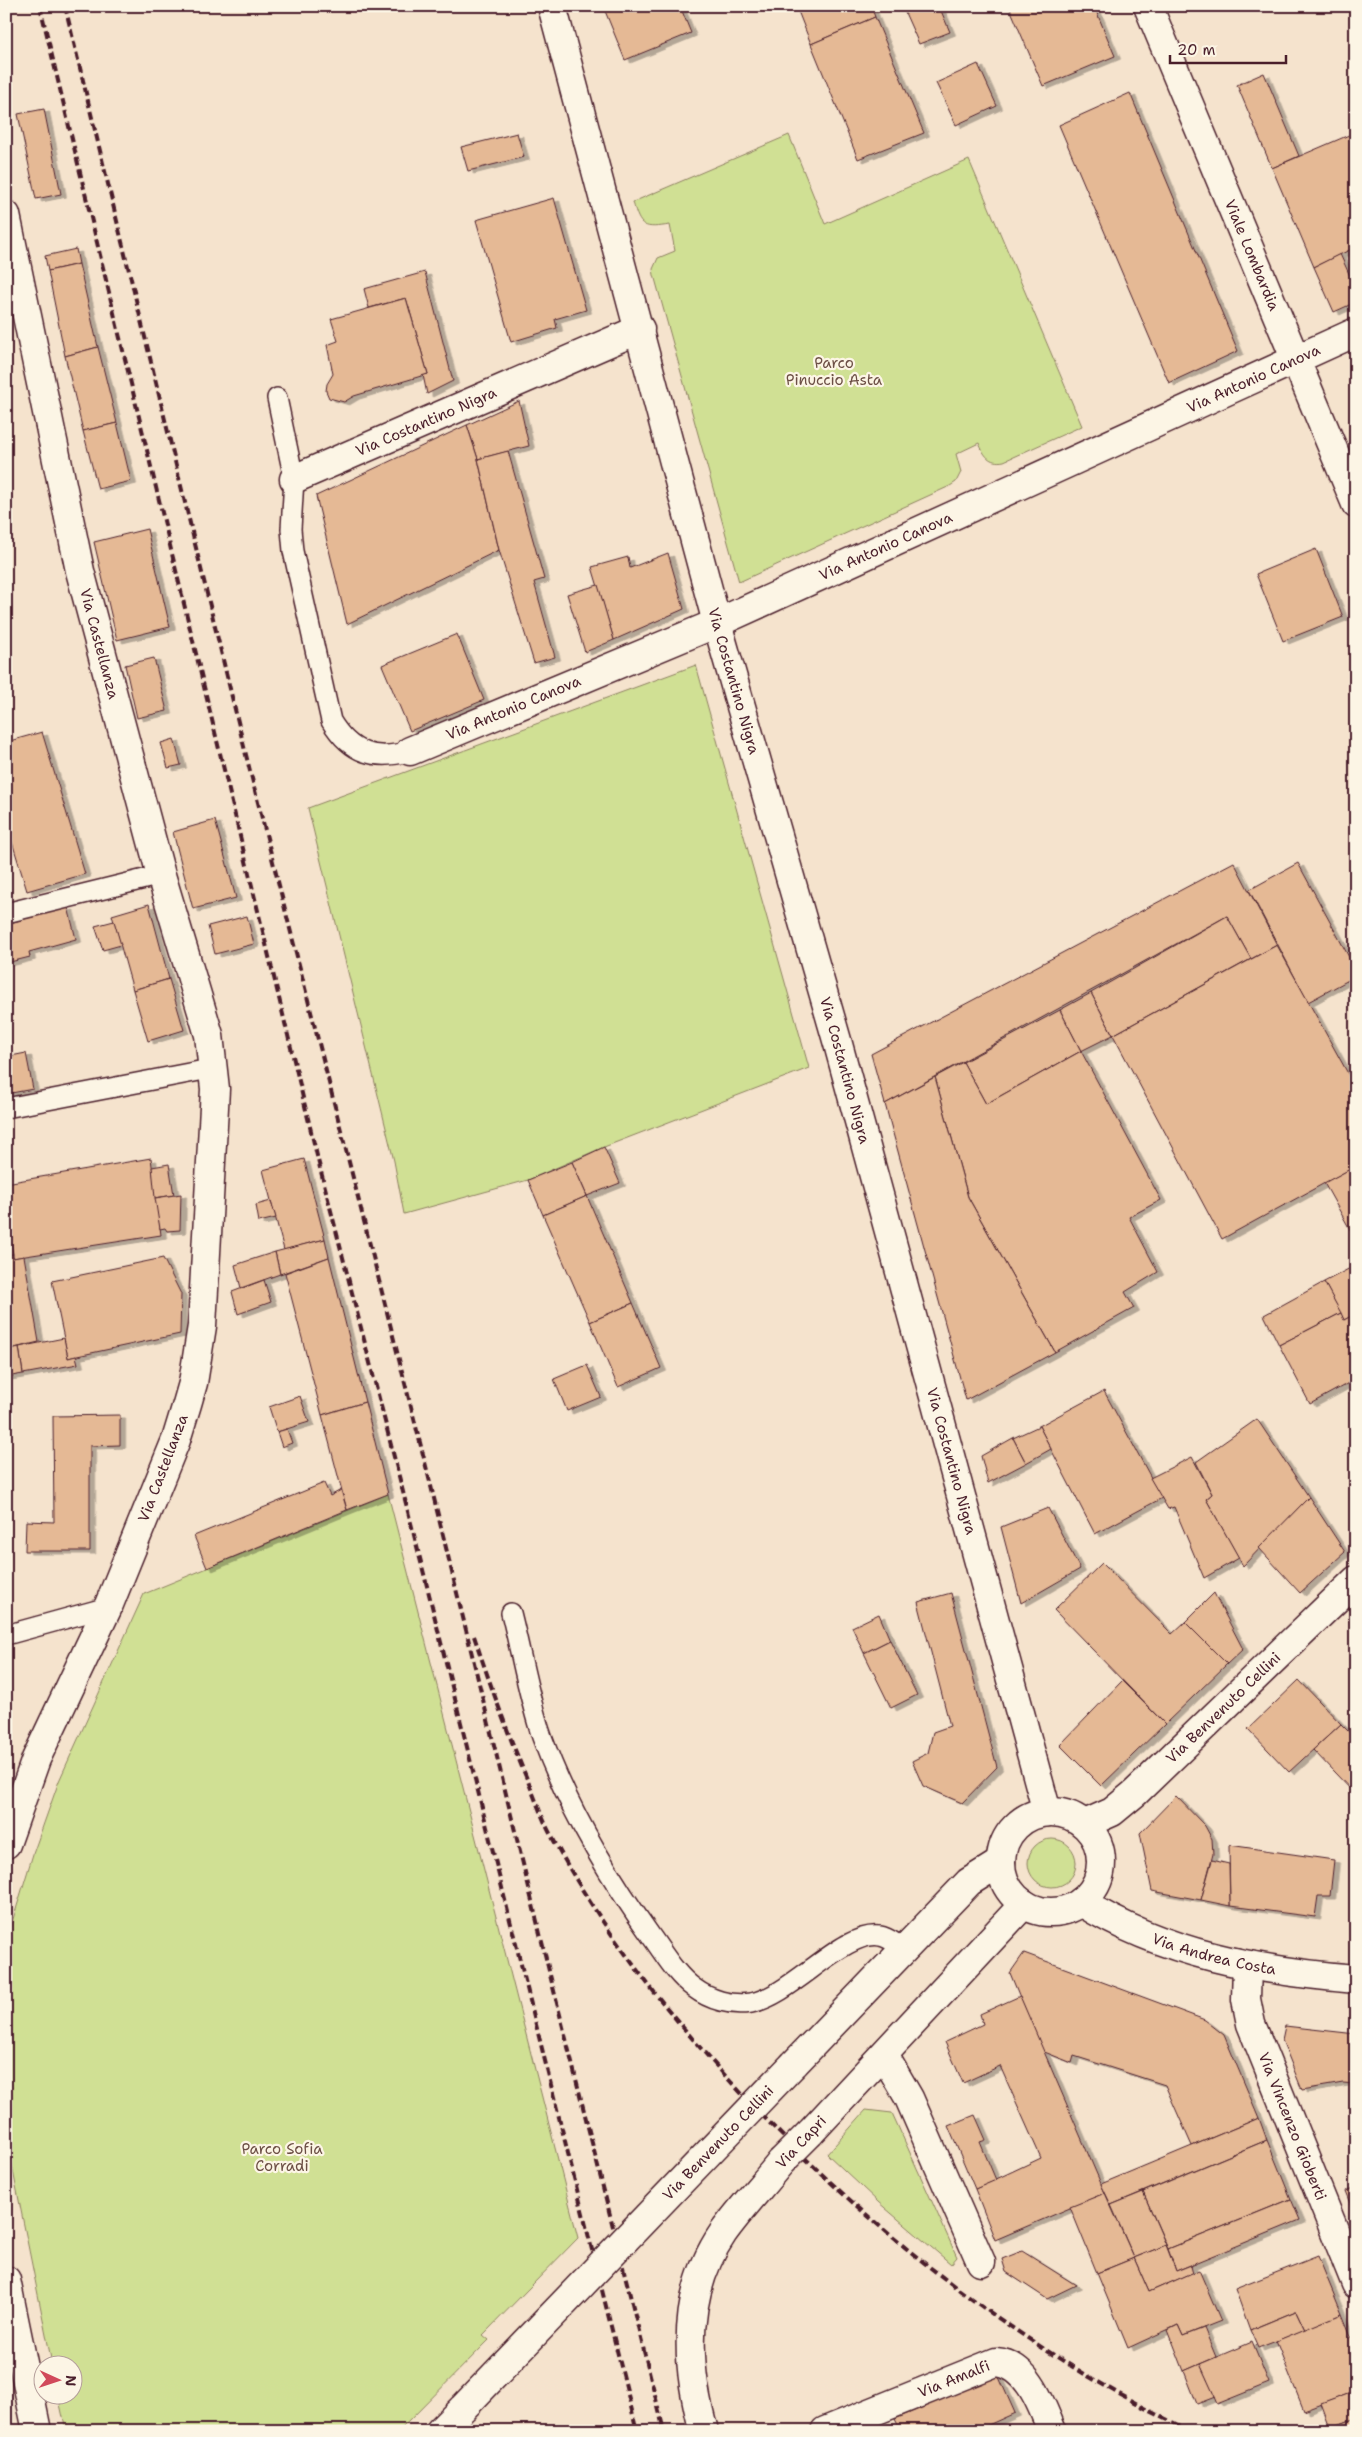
<svg xmlns="http://www.w3.org/2000/svg" width="1362" height="2437" viewBox="0 0 1362 2437" font-family="'Shantell Sans',sans-serif">
<defs>
<filter id="shadow"><feDropShadow dx="5.5" dy="3" stdDeviation="0" flood-color="#0004"/></filter>
</defs>
<rect width="100%" height="100%" fill="#f5e3cd"/>
<filter id="ink" filterUnits="userSpaceOnUse"><feTurbulence type="fractalNoise" baseFrequency=".02" numOctaves="2"/><feDisplacementMap in="SourceGraphic" scale="10" xChannelSelector="R" yChannelSelector="G"/><feConvolveMatrix kernelMatrix="1 2 1 2 8 2 1 2 1" color-interpolation-filters="sRGB"/></filter>
<g filter="url(#ink)">
<g fill="#d0e094" stroke="#8d8060">
<path d="M789,135L825,224L969,160L1082,426L1004,461C989,464 984,455 979,443L956,454L961,472L956,482L950,486L739,582L654,275L653,269L658,258L675,251L670,225C644,229 640,228 633,202Z"/>
<polygon points="696,665 809,1068 604,1147 528,1180 404,1214 394,1161 308,808"/>
<polygon points="388,1494 578,2238 483,2335 489,2340 399,2431 66,2431 58,2395 72,2394 72,2364 52,2364 6,2136 6,1942 33,1854 59,1781 144,1594"/>
<circle cx="1052" cy="1863" r="24"/>
<polygon points="866,2110 892,2113 957,2257 951,2264 878,2202 827,2154"/>
</g>
<g fill="#e5b995" stroke="#4a1f2b" filter="url(#shadow)">
<polygon points="603,6 680,6 691,33 625,60"/>
<polygon points="796,6 871,6 875,17 811,44"/>
<polygon points="902,6 939,6 950,32 919,44"/>
<polygon points="1009,6 1094,6 1115,56 1043,86"/>
<polygon points="875,17 924,133 858,159 811,44"/>
<polygon points="978,64 997,106 956,125 936,83"/>
<polygon points="1264,73 1299,156 1272,168 1237,85"/>
<polygon points="1130,93 1238,351 1169,383 1059,125"/>
<polygon points="44,109 61,194 36,199 18,114"/>
<polygon points="1356,132 1356,247 1314,267 1272,168"/>
<polygon points="517,133 524,157 468,171 461,147"/>
<polygon points="554,198 586,310 555,319 557,328 511,342 476,220"/>
<polygon points="76,249 79,264 48,271 45,256"/>
<polygon points="1340,254 1350,276 1356,274 1356,302 1334,312 1314,267"/>
<polygon points="79,264 98,347 65,356 48,271"/>
<polygon points="425,272 453,381 427,394 423,375 428,374 406,298 369,308 364,289"/>
<polygon points="406,298 428,374 354,396 344,402 329,398 326,391 327,384 333,374 327,345 338,341 331,319"/>
<polygon points="98,347 117,423 83,431 65,356"/>
<polygon points="519,401 529,446 478,459 467,425"/>
<polygon points="117,423 131,481 98,489 83,431"/>
<polygon points="467,425 478,459 499,550 347,624 316,496"/>
<polygon points="508,451 544,579 534,582 555,657 534,663 499,550 478,459"/>
<polygon points="147,529 170,627 117,640 94,542"/>
<polygon points="1316,549 1343,617 1283,641 1256,574"/>
<polygon points="668,553 684,609 614,640 592,567 628,557 630,568"/>
<polygon points="598,585 614,640 585,652 567,594"/>
<polygon points="457,634 484,700 410,731 382,665"/>
<polygon points="154,658 167,711 137,718 125,665"/>
<polygon points="42,732 85,874 27,891 6,822 6,742"/>
<polygon points="174,739 181,765 168,768 161,743"/>
<polygon points="215,820 236,898 193,909 173,832"/>
<polygon points="1234,862 1277,945 1251,959 1227,916 885,1104 871,1054"/>
<polygon points="1298,863 1356,970 1356,976 1308,1002 1249,890"/>
<polygon points="149,904 169,979 133,990 112,915"/>
<polygon points="68,907 76,939 29,952 30,957 6,963 6,924"/>
<polygon points="247,916 254,944 215,954 208,926"/>
<polygon points="1227,916 1251,959 1113,1035 1091,993"/>
<polygon points="114,921 121,945 103,950 95,926"/>
<polygon points="1277,945 1356,1088 1356,1166 1222,1239 1113,1035"/>
<polygon points="169,979 184,1030 148,1041 133,990"/>
<polygon points="1091,993 1113,1035 1081,1051 1060,1010"/>
<polygon points="1060,1010 1081,1051 986,1104 963,1062"/>
<polygon points="1081,1051 1161,1200 1129,1217 1158,1272 1125,1292 1134,1308 1055,1352 968,1197 935,1077 963,1062 986,1104"/>
<polygon points="26,1053 33,1089 6,1094 6,1057"/>
<polygon points="935,1077 968,1197 1055,1352 966,1400 885,1104"/>
<polygon points="604,1147 620,1183 587,1196 572,1162"/>
<polygon points="151,1158 161,1235 13,1258 6,1218 6,1183"/>
<polygon points="304,1159 325,1239 284,1250 263,1170"/>
<polygon points="572,1162 587,1196 543,1215 528,1180"/>
<polygon points="169,1164 174,1195 155,1198 152,1167"/>
<polygon points="1356,1166 1356,1240 1324,1183"/>
<polygon points="181,1194 180,1230 167,1231 165,1228 160,1229 155,1198"/>
<polygon points="587,1196 633,1303 590,1322 543,1215"/>
<polygon points="271,1201 276,1218 259,1222 256,1205"/>
<polygon points="7,1223 13,1254 6,1255 6,1224"/>
<polygon points="325,1239 329,1257 280,1274 275,1252"/>
<polygon points="275,1252 280,1274 241,1288 235,1265"/>
<polygon points="13,1254 13,1258 24,1256 39,1342 6,1350 6,1255"/>
<polygon points="329,1257 365,1402 322,1415 285,1273"/>
<polygon points="163,1258 181,1294 180,1334 68,1358 52,1281"/>
<polygon points="1356,1265 1356,1314 1344,1320 1324,1282"/>
<polygon points="264,1280 271,1302 238,1314 232,1292"/>
<polygon points="1324,1282 1341,1313 1279,1345 1264,1315"/>
<polygon points="633,1303 661,1368 618,1387 590,1322"/>
<polygon points="1341,1313 1344,1320 1355,1314 1356,1317 1356,1379 1310,1404 1279,1345"/>
<polygon points="64,1338 68,1358 76,1356 78,1364 23,1374 19,1347"/>
<polygon points="19,1347 23,1374 6,1377 6,1350"/>
<polygon points="587,1365 601,1397 567,1411 554,1379"/>
<polygon points="1104,1391 1162,1498 1095,1534 1039,1426"/>
<polygon points="300,1396 309,1422 277,1432 269,1407"/>
<polygon points="365,1402 388,1494 347,1510 322,1415"/>
<polygon points="120,1415 120,1445 90,1446 90,1551 25,1551 26,1521 54,1522 53,1416"/>
<polygon points="1257,1419 1309,1497 1243,1566 1206,1499 1212,1494 1196,1462"/>
<polygon points="1039,1426 1051,1449 1026,1463 1013,1438"/>
<polygon points="287,1429 292,1443 282,1447 277,1432"/>
<polygon points="1013,1438 1026,1463 988,1483 981,1456"/>
<polygon points="1192,1457 1212,1494 1206,1499 1239,1558 1204,1578 1174,1507 1168,1509 1150,1478"/>
<polygon points="324,1483 330,1496 341,1490 347,1510 207,1568 194,1536"/>
<polygon points="1309,1497 1345,1552 1300,1593 1259,1548"/>
<polygon points="1048,1508 1080,1569 1021,1603 1001,1527"/>
<polygon points="1102,1563 1172,1634 1185,1622 1227,1664 1165,1724 1054,1610"/>
<polygon points="951,1593 997,1767 962,1803 923,1786 912,1761 928,1753 933,1732 950,1726 918,1602"/>
<polygon points="1214,1593 1243,1649 1227,1664 1185,1622"/>
<polygon points="879,1614 890,1640 864,1653 852,1627"/>
<polygon points="890,1640 917,1695 891,1708 864,1653"/>
<polygon points="1299,1680 1341,1724 1289,1772 1248,1729"/>
<polygon points="1122,1681 1165,1724 1101,1786 1060,1745"/>
<polygon points="1341,1724 1356,1739 1356,1795 1313,1750"/>
<polygon points="1176,1796 1205,1826 1212,1839 1213,1854 1201,1900 1152,1891 1140,1833"/>
<polygon points="1229,1845 1334,1860 1330,1896 1318,1896 1315,1917 1230,1906"/>
<polygon points="1212,1860 1229,1864 1230,1906 1201,1900"/>
<polygon points="1024,1953 1205,2020 1224,2035 1259,2118 1192,2146 1165,2085 1074,2056 1072,2063 1042,2051 1010,1973"/>
<polygon points="1020,1996 1105,2193 995,2240 975,2189 1041,2158 1000,2066 963,2083 945,2042 983,2024 980,2014"/>
<polygon points="1285,2026 1356,2034 1356,2084 1343,2083 1302,2090 1282,2040"/>
<polygon points="975,2115 986,2140 980,2142 996,2180 975,2189 948,2126"/>
<polygon points="1259,2118 1267,2140 1111,2205 1101,2184"/>
<polygon points="1267,2140 1291,2199 1168,2249 1143,2192"/>
<polygon points="1356,2187 1356,2218 1345,2191"/>
<polygon points="1143,2192 1166,2245 1134,2258 1111,2205"/>
<polygon points="1105,2193 1134,2258 1097,2273 1070,2207"/>
<polygon points="1291,2199 1300,2220 1176,2271 1168,2249"/>
<polygon points="1166,2245 1176,2271 1191,2265 1193,2273 1149,2292 1134,2258"/>
<polygon points="1022,2251 1076,2285 1047,2299 1038,2293 1006,2272 1002,2259"/>
<polygon points="1318,2256 1342,2314 1305,2330 1296,2311 1250,2330 1235,2289"/>
<polygon points="1134,2258 1149,2292 1199,2270 1221,2321 1183,2336 1178,2325 1128,2348 1097,2273"/>
<polygon points="1296,2311 1305,2330 1258,2348 1250,2330"/>
<polygon points="1342,2314 1356,2348 1356,2391 1304,2411 1276,2341"/>
<polygon points="1178,2325 1183,2336 1204,2328 1216,2357 1184,2371 1168,2330"/>
<polygon points="1252,2342 1269,2383 1217,2404 1200,2364"/>
<polygon points="1200,2364 1215,2397 1197,2404 1184,2371"/>
<polygon points="998,2375 1015,2413 975,2431 901,2431 895,2419"/>
<polygon points="1356,2391 1356,2418 1330,2428 1321,2404"/>
<polygon points="1356,2418 1356,2431 1331,2431 1330,2428"/>
<polygon points="1098,2426 1107,2431 1088,2431"/>
</g>
<g fill="none" stroke-linecap="round" stroke-linejoin="round">
<g stroke="#4a1f2b" stroke-width="22">
<g id="lane">
<path d="M277,398L294,479L291,529L293,551L331,721C351,754 375,761 410,751"/>
<polyline points="6,913 161,875"/>
<polyline points="6,1108 215,1068"/>
<path d="M511,1613C521,1652 529,1700 542,1737C568,1809 607,1874 651,1936C664,1954 676,1975 694,1988C710,2000 731,2006 751,2003C792,1996 843,1930 880,1936C888,1937 896,1944 903,1948"/>
<polyline points="6,1635 108,1607"/>
</g>
</g>
<g stroke="#4a1f2b" stroke-width="31">
<g id="street">
<path id="s1" d="M552,6L717,623L838,1044L1047,1812"/>
<path id="s2" d="M6,215L80,571L161,875L209,1035L215,1089L202,1326L193,1383L187,1404L176,1440L108,1607L36,1759L6,1844"/>
<path id="s3" d="M294,479L640,329"/>
<path id="s4" d="M410,751L717,623L1356,332"/>
<circle cx="1051" cy="1862" r="50"/>
<path id="s5" d="M1085,1824L1112,1812L1135,1793L1356,1580"/>
<path id="s6" d="M1081,1902C1163,1954 1260,1971 1356,1979"/>
<path id="s7" d="M1247,1965L1246,1999L1251,2024L1356,2284"/>
<polyline points="884,2055 909,2098 981,2262"/>
<polyline points="794,2064 969,1882 1001,1862"/>
<polyline points="810,2133 1024,1904"/>
<polyline points="6,2280 37,2431"/>
<polyline points="440,2431 463,2408"/>
<path d="M704,2431C685,2364 682,2293 723,2233C741,2208 762,2186 781,2162"/>
<path id="s8" d="M825,2431L996,2362C1028,2364 1042,2406 1052,2431"/>
</g>
</g>
<g stroke="#4a1f2b" stroke-width="31">
<g id="secondary">
<path id="s9" d="M1148,6L1356,504"/>
</g>
</g>
<use href="#lane" stroke="#fcf5e5" stroke-width="19"/>
<use href="#street" stroke="#fcf5e5" stroke-width="28"/>
<use href="#secondary" stroke="#fcf5e5" stroke-width="28"/>
<g stroke="#4a1f2b" stroke-width="4" stroke-dasharray="8 4" stroke-linecap="butt">
<polyline points="40,6 318,1160 424,1574 637,2431"/>
<polyline points="65,6 246,755 430,1482 551,1979 664,2431"/>
<path d="M474,1636C491,1687 509,1737 530,1786C537,1803 543,1821 552,1837C600,1927 662,2007 731,2082C862,2225 1015,2346 1190,2431"/>
</g>
<g stroke="#4a1f2b" stroke-width="31" stroke-linecap="butt">
<g id="street-bridge">
<polyline points="781,2162 810,2133"/>
<path id="s10" d="M463,2408L794,2064"/>
</g>
</g>
<use href="#street-bridge" stroke="#fcf5e5" stroke-width="28"/>
</g>
</g>
<g text-anchor="middle" dominant-baseline="central" stroke-width="4.5" stroke-linejoin="round" paint-order="stroke">
<g font-size="15" fill="#4a1f2b" stroke="#fcf5e5">
<text stroke="none"><textPath href="#s9" startOffset="270">Viale Lombardia</textPath></text>
<text stroke="none"><textPath href="#s4" startOffset="922">Via Antonio Canova</textPath></text>
<text stroke="none"><textPath href="#s3" startOffset="144">Via Costantino Nigra</textPath></text>
<text stroke="none"><textPath href="#s4" startOffset="518">Via Antonio Canova</textPath></text>
<text stroke="none"><textPath href="#s2" startOffset="439">Via Castellanza</textPath></text>
<text stroke="none"><textPath href="#s1" startOffset="699">Via Costantino Nigra</textPath></text>
<text stroke="none"><textPath href="#s4" startOffset="112">Via Antonio Canova</textPath></text>
<text stroke="none"><textPath href="#s1" startOffset="1104">Via Costantino Nigra</textPath></text>
<text stroke="none"><textPath href="#s1" startOffset="1509">Via Costantino Nigra</textPath></text>
<text transform="translate(163 1468) rotate(-69)">Via Castellanza</text>
<text stroke="none"><textPath href="#s5" startOffset="182">Via Benvenuto Cellini</textPath></text>
<text stroke="none"><textPath href="#s6" startOffset="144">Via Andrea Costa</textPath></text>
<text stroke="none"><textPath href="#s7" startOffset="170">Via Vincenzo Gioberti</textPath></text>
<text transform="translate(801 2142) rotate(-47)">Via Capri</text>
<text stroke="none"><textPath href="#s10" startOffset="368">Via Benvenuto Cellini</textPath></text>
<text stroke="none"><textPath href="#s8" startOffset="139">Via Amalfi</textPath></text>
</g>
<g font-size="15" fill="#6c4f45" stroke="#fcf5e5">
<text x="834" y="363">Parco<tspan x="834" dy="17">Pinuccio Asta</tspan></text>
<text x="282" y="2149">Parco Sofia<tspan x="282" dy="17">Corradi</tspan></text>
</g>
</g>
<rect width="1362" height="2437" fill="none" stroke="#fcf5e5" stroke-width="25"/>
<rect x="12" y="12" width="1337" height="2412" fill="none" stroke="#4a1f2b" stroke-width="2" filter="url(#ink)"/>
<g transform="translate(58 2380) rotate(93)"><circle r="24" fill="#fcf5e5" stroke="#b59f9b"/>
<path d="M0-4L9 19L0 12L-9 19Z" fill="#d1495b"/>
<text y="-8" font-size="14" font-weight="bold" text-anchor="middle" fill="#4a1f2b">N</text>
</g>
<path d="M1170 55v8h116v-8" fill="none" stroke="#4a1f2b" stroke-width="2.5"/>
<text x="1177" y="55" font-size="15" fill="#4a1f2b" stroke="#fcf5e5" stroke-width="4" paint-order="stroke">20 m</text>
</svg>
